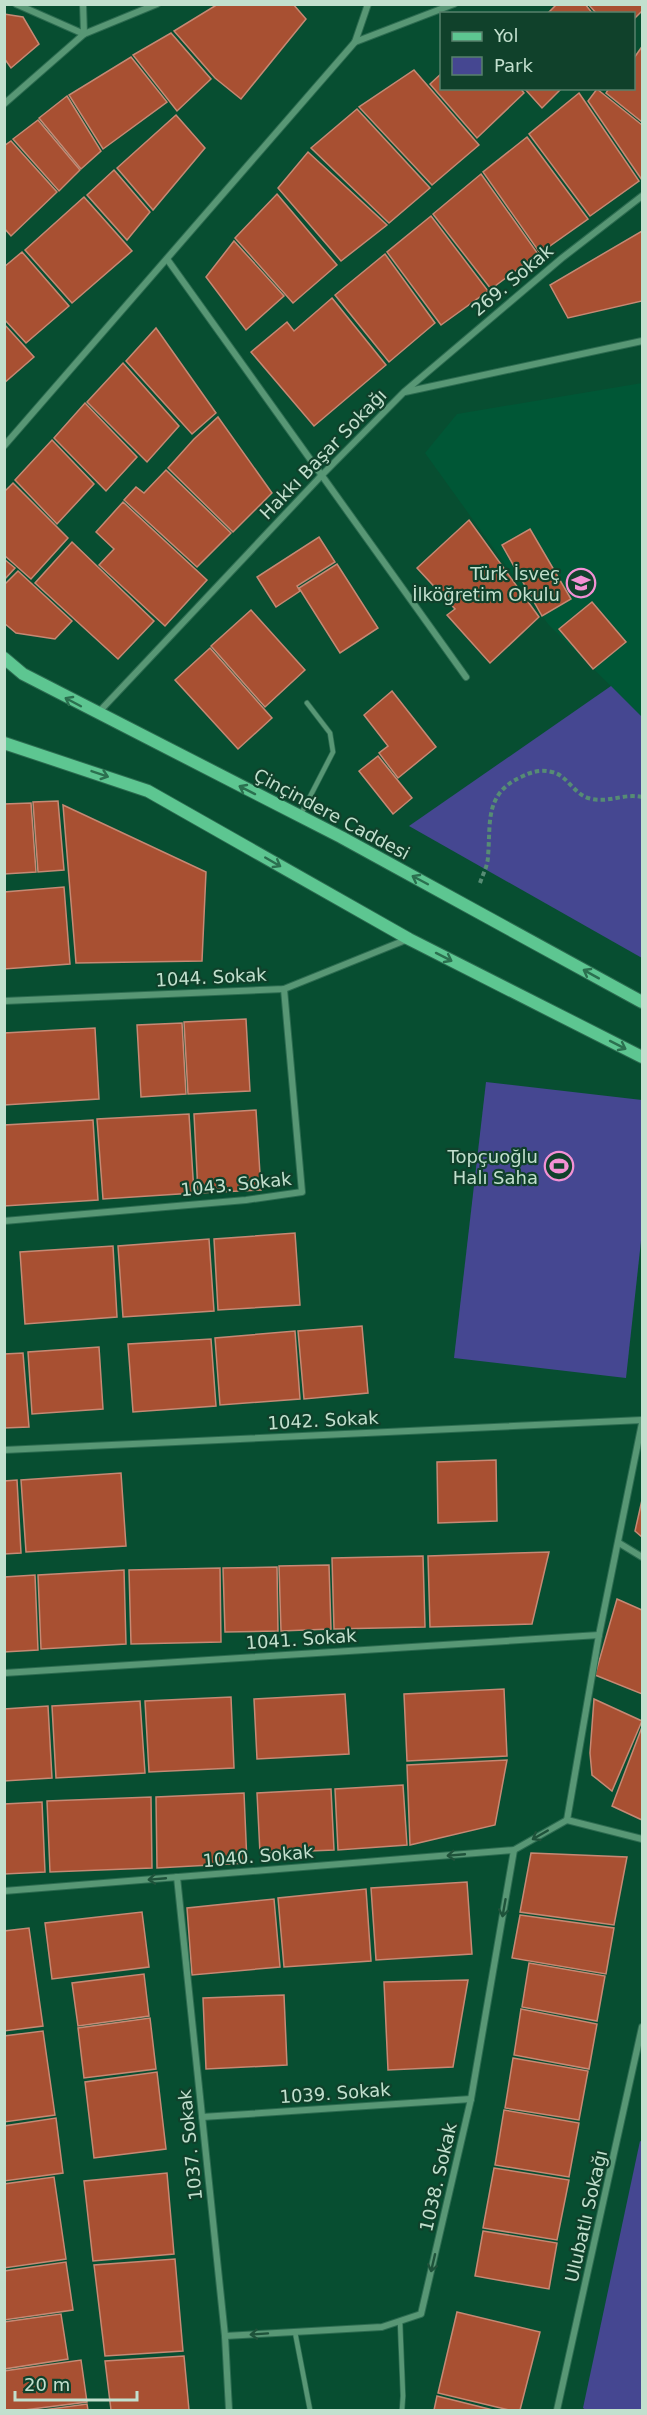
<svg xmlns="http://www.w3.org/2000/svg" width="647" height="2415" viewBox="0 0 647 2415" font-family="'DejaVu Sans',sans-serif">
<rect width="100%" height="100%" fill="#074e31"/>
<polygon fill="#005736" points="642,383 642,717 548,624 425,453 457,414"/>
<g fill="#454791">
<polygon points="611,686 642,717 642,958 409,826"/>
<polygon points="486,1082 642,1100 642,1232 626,1378 454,1358"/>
<polygon points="640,2141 642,2142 642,2410 586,2410 583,2408"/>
</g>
<g fill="#a85032" stroke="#c68974" stroke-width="1.5">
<polygon points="218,4 293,4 306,19 241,99 215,78 174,31"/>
<polygon points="557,4 585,4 593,14 547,14"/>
<polygon points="588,4 642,4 642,11 634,19 634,14 597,14"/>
<polygon points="4,14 23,17 39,44 11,68 4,58"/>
<polygon points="171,33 211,79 177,111 133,55"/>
<polygon points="641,48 642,49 642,122 606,93 609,88 634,88 634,58"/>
<polygon points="131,57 167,102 103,149 69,95"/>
<polygon points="414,70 479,145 432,185 359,107"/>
<polygon points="442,73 442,88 520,88 524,93 477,138 430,84"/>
<polygon points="524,88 562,88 542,108"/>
<polygon points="597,89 642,125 642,180 588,101"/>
<polygon points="579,93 639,181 590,216 529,134"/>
<polygon points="67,96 101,151 81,169 39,118"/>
<polygon points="357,109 430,188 389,223 311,148"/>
<polygon points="176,115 205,148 153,210 117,168"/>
<polygon points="38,120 80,170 59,191 13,139"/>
<polygon points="527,137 588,219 540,253 483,172"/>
<polygon points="11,141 57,192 11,236 4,228 4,146"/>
<polygon points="308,152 387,225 341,261 278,188"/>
<polygon points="114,170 150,212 127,240 87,195"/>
<polygon points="481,174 538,254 491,289 433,214"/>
<polygon points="277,194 337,265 293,303 235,238"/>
<polygon points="84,197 132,251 72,303 25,250"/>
<polygon points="431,216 488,291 441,325 387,252"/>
<polygon points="642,231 642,301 568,318 550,285"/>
<polygon points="234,241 284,296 246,330 206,277"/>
<polygon points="22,252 69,306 26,343 4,319 4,267"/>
<polygon points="385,254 435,323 389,362 335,295"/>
<polygon points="332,298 386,365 314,426 251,352 287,322 294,331"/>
<polygon points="4,324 34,357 4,383"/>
<polygon points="156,328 216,413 192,434 126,361"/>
<polygon points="123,363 179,426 147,462 87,402"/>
<polygon points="85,403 137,457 106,491 54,438"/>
<polygon points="218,417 272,493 233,532 168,468 194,439"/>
<polygon points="52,440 94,484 57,524 15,480"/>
<polygon points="166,470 231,533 197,567 124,500 136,487 144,493"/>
<polygon points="13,483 68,538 31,579 4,555 4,492"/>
<polygon points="123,502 207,580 165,626 99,565 114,549 96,532"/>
<polygon points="469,520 539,617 490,663 447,615 455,609 417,568"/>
<polygon points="530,529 571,599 542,616 502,545"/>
<polygon points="319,537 335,562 297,586 300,591 276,607 257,577"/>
<polygon points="72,542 154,621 118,659 35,583"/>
<polygon points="4,559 15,568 4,580"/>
<polygon points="337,564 378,628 340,653 299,588"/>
<polygon points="18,571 72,621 55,639 16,633 4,623 4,585"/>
<polygon points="592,602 626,642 593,669 559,629"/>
<polygon points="251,610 305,670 265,707 211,646"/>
<polygon points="210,648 272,718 238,749 175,680"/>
<polygon points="392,691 436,747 398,778 379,753 388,746 364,715"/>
<polygon points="378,756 412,798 393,814 359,771"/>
<polygon points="58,801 64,870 38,872 33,802"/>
<polygon points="31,803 36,872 4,874 4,804"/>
<polygon points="63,805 206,872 202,961 76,963"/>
<polygon points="64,887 70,964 4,969 4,892"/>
<polygon points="246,1019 250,1091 188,1094 184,1022"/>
<polygon points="182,1023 186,1094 141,1097 137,1025"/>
<polygon points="95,1028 99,1099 4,1105 4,1033"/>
<polygon points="256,1110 261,1190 198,1193 194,1114"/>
<polygon points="189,1114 194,1193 103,1199 97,1119"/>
<polygon points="93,1120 98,1200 4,1206 4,1125"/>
<polygon points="295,1233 300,1305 218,1310 214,1239"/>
<polygon points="209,1239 214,1311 123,1317 118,1246"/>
<polygon points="113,1246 117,1317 25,1324 20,1252"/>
<polygon points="362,1326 368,1393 304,1399 298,1331"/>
<polygon points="295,1331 300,1399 220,1405 215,1338"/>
<polygon points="211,1339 216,1406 133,1412 128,1344"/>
<polygon points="99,1347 103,1409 32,1414 28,1352"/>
<polygon points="23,1353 29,1427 4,1428 4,1354"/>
<polygon points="496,1460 497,1521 438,1523 437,1462"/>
<polygon points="121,1473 126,1546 26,1552 21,1480"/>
<polygon points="17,1480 21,1553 4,1554 4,1481"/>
<polygon points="642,1500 642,1537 635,1531"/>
<polygon points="549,1552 532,1624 430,1627 428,1556"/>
<polygon points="423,1556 425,1627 334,1629 332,1558"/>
<polygon points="329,1565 331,1629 281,1631 279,1566"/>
<polygon points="277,1567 278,1631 225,1632 223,1568"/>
<polygon points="220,1568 221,1642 131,1644 129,1570"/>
<polygon points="124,1570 126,1644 41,1649 38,1575"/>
<polygon points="35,1575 38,1650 4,1652 4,1577"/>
<polygon points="617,1599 642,1610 642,1694 595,1675"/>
<polygon points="504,1689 507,1756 407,1761 404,1694"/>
<polygon points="345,1694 349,1754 257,1759 254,1699"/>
<polygon points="231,1697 234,1768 149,1772 145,1701"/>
<polygon points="594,1699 642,1721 612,1791 592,1775 590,1753"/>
<polygon points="140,1701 145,1773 56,1778 52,1706"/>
<polygon points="48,1706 52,1778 4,1781 4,1709"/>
<polygon points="642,1727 642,1820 612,1806"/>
<polygon points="507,1760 495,1825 410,1845 407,1765"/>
<polygon points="403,1785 407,1845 338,1850 335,1789"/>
<polygon points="331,1789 334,1850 260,1853 257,1793"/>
<polygon points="244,1793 247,1863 157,1868 156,1797"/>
<polygon points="151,1797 152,1868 50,1872 47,1801"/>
<polygon points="42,1802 45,1872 4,1874 4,1804"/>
<polygon points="531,1853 627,1857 614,1925 520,1912"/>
<polygon points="467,1882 472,1954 376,1960 371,1888"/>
<polygon points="366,1889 371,1961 284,1967 278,1898"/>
<polygon points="274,1899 280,1967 192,1975 187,1908"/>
<polygon points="142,1912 149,1967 52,1979 45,1923"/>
<polygon points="520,1915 614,1928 606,1974 512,1958"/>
<polygon points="29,1928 43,2026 4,2031 4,1931"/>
<polygon points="529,1963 605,1976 597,2021 522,2007"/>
<polygon points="144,1974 149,2016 78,2026 72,1983"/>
<polygon points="468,1980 453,2067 388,2070 384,1982"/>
<polygon points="284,1995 287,2065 206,2069 203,1998"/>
<polygon points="521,2009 597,2024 589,2069 514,2055"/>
<polygon points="150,2018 156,2069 84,2078 78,2028"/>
<polygon points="43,2031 55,2115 4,2122 4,2036"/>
<polygon points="513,2058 588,2071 579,2120 505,2108"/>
<polygon points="157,2072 166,2149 94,2158 85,2082"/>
<polygon points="504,2110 579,2123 569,2177 495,2165"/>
<polygon points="56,2118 63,2173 4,2181 4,2126"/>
<polygon points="494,2168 569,2180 557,2240 483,2228"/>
<polygon points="167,2173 174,2254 93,2261 84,2181"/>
<polygon points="54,2177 66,2259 4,2268 4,2184"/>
<polygon points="483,2231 557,2243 549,2289 475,2276"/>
<polygon points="175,2259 183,2351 105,2356 94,2265"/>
<polygon points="66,2262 73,2310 4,2320 4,2271"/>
<polygon points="457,2312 540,2332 520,2410 509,2410 438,2393"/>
<polygon points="61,2314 68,2359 4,2369 4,2322"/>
<polygon points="184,2356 189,2410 111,2410 105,2361"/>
<polygon points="81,2360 87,2402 24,2410 4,2410 4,2371"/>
<polygon points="437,2396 493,2410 434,2410"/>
<polygon points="87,2404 88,2410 43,2410"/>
</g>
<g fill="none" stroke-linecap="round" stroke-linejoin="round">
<g stroke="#2c6b50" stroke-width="6">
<g id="service">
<polyline points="300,816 333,752 330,733 307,703"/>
<polyline points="400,2321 403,2396 402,2410"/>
<polyline points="295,2332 310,2410"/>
</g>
</g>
<g stroke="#2c6b50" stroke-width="8">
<g id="minor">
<polyline points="16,4 84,34 157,4"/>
<polyline points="355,42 454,4"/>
<polyline points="4,104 84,34 83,4"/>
<polyline points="167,259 466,677"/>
<polyline points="405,392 642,341"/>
<polyline points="4,446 355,42 368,4"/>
<polyline points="97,714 321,476 404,392 562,258 642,196"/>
<polyline points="4,1001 284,989 408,939"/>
<polyline points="4,1221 246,1200 302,1192 284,989"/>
<polyline points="4,1450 642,1420"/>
<polyline points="619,1543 642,1557"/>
<polyline points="4,1673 599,1635"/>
<polyline points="567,1820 599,1635 642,1423"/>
<polyline points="567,1820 642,1839"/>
<polyline points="177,1877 225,2336 229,2410"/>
<polyline points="4,1891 514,1850 567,1820"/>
<polyline points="202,2117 471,2099"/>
<polyline points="225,2336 382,2327 421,2314 471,2099 514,1850"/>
<polyline points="557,2410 642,2027"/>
</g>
</g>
<g stroke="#2c6b50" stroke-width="14">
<g id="secondary">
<polyline points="4,658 23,674 341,837 642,1002"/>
<polyline points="4,743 148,791 409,939 642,1057"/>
</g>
</g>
<path stroke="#568c74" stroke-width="4" stroke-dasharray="4.5 3" stroke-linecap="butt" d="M480,883C483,874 488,865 488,856C491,823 484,794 521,777C531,772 540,769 552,772C567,775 573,793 588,798C608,804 622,793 642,797"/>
<use href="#service" stroke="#589775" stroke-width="4.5"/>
<use href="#minor" stroke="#589775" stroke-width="6"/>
<use href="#secondary" stroke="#5dc691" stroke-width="12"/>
</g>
<defs><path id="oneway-shaft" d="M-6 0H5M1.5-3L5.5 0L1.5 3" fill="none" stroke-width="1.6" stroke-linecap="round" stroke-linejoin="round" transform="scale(1.5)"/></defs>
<g stroke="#2b704f">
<use href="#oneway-shaft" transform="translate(73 702) rotate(-152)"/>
<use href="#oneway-shaft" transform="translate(100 774) rotate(19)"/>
<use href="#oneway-shaft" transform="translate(247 790) rotate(-153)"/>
<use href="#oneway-shaft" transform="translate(273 862) rotate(30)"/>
<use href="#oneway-shaft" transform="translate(420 880) rotate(-152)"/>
<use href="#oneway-shaft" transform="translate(444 957) rotate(27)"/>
<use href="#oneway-shaft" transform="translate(591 974) rotate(-151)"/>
<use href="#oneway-shaft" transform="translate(618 1045) rotate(27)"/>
</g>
<g stroke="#1e523a">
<use href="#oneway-shaft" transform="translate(540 1835) rotate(150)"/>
<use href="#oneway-shaft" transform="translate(456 1855) rotate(175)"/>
<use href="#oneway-shaft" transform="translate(157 1879) rotate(175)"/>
<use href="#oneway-shaft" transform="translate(504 1908) rotate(100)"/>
<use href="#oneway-shaft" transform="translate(433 2263) rotate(103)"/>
<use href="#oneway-shaft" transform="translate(259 2334) rotate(176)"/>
</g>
<defs>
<g id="school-ring" transform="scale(1.5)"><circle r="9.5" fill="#10412b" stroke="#f391d5" stroke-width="1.5"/><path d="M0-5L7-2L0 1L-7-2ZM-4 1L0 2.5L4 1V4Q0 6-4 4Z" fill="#f391d5"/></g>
<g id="stadium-ring" transform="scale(1.5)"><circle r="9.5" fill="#10412b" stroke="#f391d5" stroke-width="1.5"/><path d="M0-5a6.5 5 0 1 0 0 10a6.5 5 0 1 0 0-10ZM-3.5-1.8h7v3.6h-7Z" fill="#f391d5"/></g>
</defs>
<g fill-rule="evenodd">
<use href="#school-ring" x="581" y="583"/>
<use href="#stadium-ring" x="559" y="1166"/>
</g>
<g text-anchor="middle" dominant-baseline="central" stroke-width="4.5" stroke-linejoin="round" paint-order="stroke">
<g font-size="18" fill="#c2e0ce" stroke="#10412b">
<text transform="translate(512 280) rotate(-40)">269. Sokak</text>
<text transform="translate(323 454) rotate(-46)">Hakkı Başar Sokağı</text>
<text transform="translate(332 814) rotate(28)">Çinçindere Caddesi</text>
<text transform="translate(211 977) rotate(-3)">1044. Sokak</text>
<text transform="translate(236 1184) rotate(-6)">1043. Sokak</text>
<text transform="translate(323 1420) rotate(-3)">1042. Sokak</text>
<text transform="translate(301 1639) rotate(-4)">1041. Sokak</text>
<text transform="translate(258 1856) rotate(-5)">1040. Sokak</text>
<text transform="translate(335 2093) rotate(-4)">1039. Sokak</text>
<text transform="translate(190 2145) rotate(-96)">1037. Sokak</text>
<text transform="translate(438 2177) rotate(-77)">1038. Sokak</text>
<text transform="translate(586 2216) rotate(-77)">Ulubatlı Sokağı</text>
</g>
<g font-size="18" fill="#c2e0ce" stroke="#10412b" text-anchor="end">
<text x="560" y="573">Türk İsveç<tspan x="560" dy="21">İlköğretim Okulu</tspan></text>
<text x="538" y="1156">Topçuoğlu<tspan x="538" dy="21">Halı Saha</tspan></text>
</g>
</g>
<rect width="647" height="2415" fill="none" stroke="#c2e0ce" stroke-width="12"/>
<rect x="440" y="12" width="195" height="78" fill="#10412b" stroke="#57816c" stroke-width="1.5"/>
<rect x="452" y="32" width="30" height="9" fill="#5dc691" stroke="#57816c" stroke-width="1.5"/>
<text x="494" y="42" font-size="18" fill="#c2e0ce">Yol</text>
<rect x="452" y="57" width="30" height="18" fill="#454791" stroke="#57816c" stroke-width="1.5"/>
<text x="494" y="72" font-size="18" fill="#c2e0ce">Park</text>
<path d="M15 2391v9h122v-9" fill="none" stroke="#c2e0ce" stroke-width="3"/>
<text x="24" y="2391" font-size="18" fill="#c2e0ce" stroke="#10412b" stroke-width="4.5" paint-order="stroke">20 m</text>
</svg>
